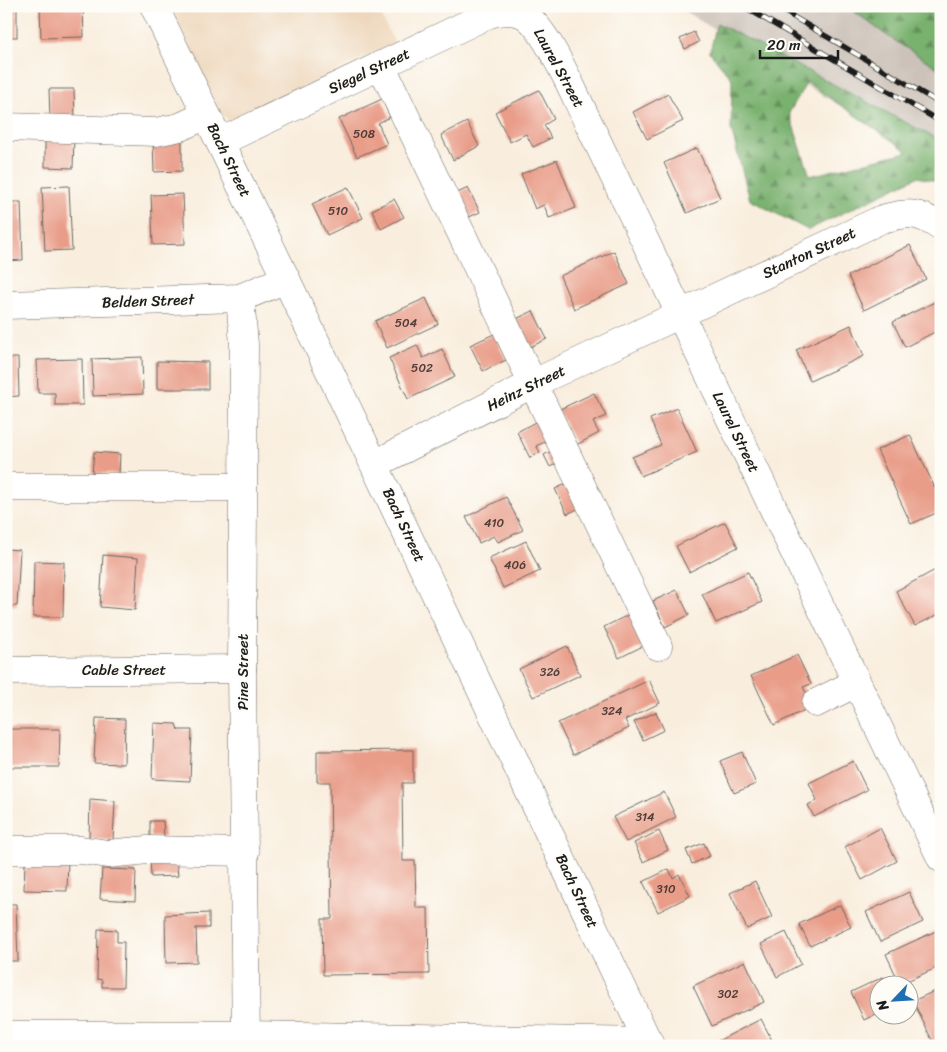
<svg xmlns="http://www.w3.org/2000/svg" width="947" height="1052" viewBox="0 0 947 1052" font-family="Sriracha,sans-serif">
<defs>
<pattern id="forest-firs" width="22" height="20" patternUnits="userSpaceOnUse" patternTransform="scale(1.25)"><rect width="22" height="20" fill="#79b16e"/><path d="M5 1l3.5 6h-7zM16 11l3.5 6h-7z" fill="#628f5a"/></pattern>
</defs>
<rect width="100%" height="100%" fill="#fdfcf7"/>
<filter id="ink" filterUnits="userSpaceOnUse"><feTurbulence type="fractalNoise" baseFrequency=".02" numOctaves="2"/><feDisplacementMap in="SourceGraphic" scale="10" xChannelSelector="R" yChannelSelector="G"/><feConvolveMatrix kernelMatrix="1 2 1 2 8 2 1 2 1" color-interpolation-filters="sRGB"/></filter>
<filter id="wash" filterUnits="userSpaceOnUse"><feTurbulence type="fractalNoise" baseFrequency=".0096" numOctaves="4" result="noise"/><feDisplacementMap in="SourceGraphic" scale="20" xChannelSelector="R" yChannelSelector="G"/><feGaussianBlur stdDeviation="1.12" result="paint"/><feColorMatrix in="noise" values="0 0 0 0 0 0 0 0 0 0 0 0 0 0 0 0 0 1.4 0 .05"/><feComposite in="paint" operator="in"/></filter>
<g filter="url(#wash)">
<rect width="100%" height="100%" fill="#f9eede"/>
<polygon fill="#eed7bb" points="171,6 376,6 395,43 234,120 227,119 222,114 214,100"/>
<polygon fill="#ccc2b9" points="676,6 941,6 941,164 825,97"/>
<g fill="url(#forest-firs)" stroke="#4a6645" fill-rule="evenodd">
<polygon points="847,6 941,6 941,70 886,35"/>
<path d="M717,23L941,141V182L917,177L808,230L750,200L731,129L732,79L710,52ZM807,82L907,151V152L810,176L789,113Z"/>
</g>
<g id="blocks">
<g fill="#e99d89">
<rect x="6" y="6" width="11" height="31"/>
<polygon points="40,6 83,6 84,37 41,38"/>
<polygon points="694,32 699,42 685,49 680,39"/>
<polygon points="49,89 74,89 75,117 50,118"/>
<polygon points="539,90 554,119 544,125 551,138 533,147 526,134 510,142 495,112"/>
<polygon points="668,94 683,121 647,139 633,112"/>
<polygon points="382,99 390,117 378,123 387,144 357,157 339,119"/>
<polygon points="467,122 479,146 453,160 441,135"/>
<polygon points="45,137 74,138 73,168 45,167"/>
<polygon points="153,141 182,141 182,171 154,172"/>
<polygon points="697,148 720,198 687,213 664,163"/>
<polygon points="557,160 576,208 549,218 544,205 535,209 521,174"/>
<polygon points="69,186 72,250 45,251 42,187"/>
<polygon points="348,187 363,218 327,235 312,204"/>
<polygon points="468,188 480,212 463,220 451,196"/>
<polygon points="183,194 185,244 153,245 151,195"/>
<polygon points="394,199 404,217 381,229 372,210"/>
<polygon points="6,202 21,202 23,260 6,261"/>
<polygon points="910,245 926,279 864,310 848,276"/>
<polygon points="614,251 629,284 574,309 560,276"/>
<polygon points="426,298 438,324 387,348 375,321"/>
<polygon points="941,299 941,329 905,347 893,322"/>
<polygon points="533,311 547,339 528,348 514,320"/>
<polygon points="851,325 864,356 810,381 796,350"/>
<polygon points="494,334 506,360 483,371 470,345"/>
<polygon points="417,345 423,358 442,349 455,377 408,399 389,358"/>
<polygon points="142,357 143,394 93,396 92,359"/>
<polygon points="6,358 18,358 19,396 6,397"/>
<polygon points="82,359 83,405 55,405 55,393 38,393 37,360"/>
<polygon points="157,361 208,362 208,389 157,389"/>
<polygon points="594,393 606,416 593,422 599,433 576,445 558,410"/>
<polygon points="677,408 697,452 641,476 632,457 661,445 650,419"/>
<polygon points="537,421 547,441 536,446 540,452 530,458 517,432"/>
<polygon points="910,435 941,501 941,511 911,524 877,450"/>
<polygon points="553,450 559,462 550,467 544,455"/>
<polygon points="94,452 120,454 119,474 92,473"/>
<polygon points="570,482 582,507 567,514 555,489"/>
<polygon points="506,497 523,530 498,542 494,536 479,543 466,517"/>
<polygon points="725,522 738,547 689,572 676,546"/>
<polygon points="526,541 540,571 503,588 489,558"/>
<polygon points="6,549 20,550 17,606 6,606"/>
<polygon points="103,555 138,558 135,610 100,607"/>
<polygon points="34,561 64,562 63,617 33,617"/>
<polygon points="941,567 941,613 915,626 896,591"/>
<polygon points="748,572 762,602 716,623 702,594"/>
<polygon points="677,590 689,615 665,627 653,601"/>
<polygon points="630,614 645,645 619,658 604,627"/>
<polygon points="567,646 580,675 533,697 519,669"/>
<polygon points="797,655 811,684 803,687 813,706 774,725 751,676"/>
<polygon points="649,680 660,703 625,720 629,728 573,755 558,723"/>
<polygon points="656,712 664,730 643,740 634,722"/>
<polygon points="96,718 125,719 124,764 94,763"/>
<polygon points="154,723 176,724 178,730 192,730 190,781 152,779"/>
<polygon points="6,729 60,729 59,767 6,767"/>
<polygon points="413,750 413,783 402,783 403,861 415,861 416,908 428,908 429,974 323,975 322,919 332,919 330,782 317,782 317,751"/>
<polygon points="742,752 756,784 734,793 720,761"/>
<polygon points="853,761 867,790 814,817 808,805 817,800 809,783"/>
<polygon points="664,792 676,817 626,842 613,817"/>
<polygon points="90,799 115,801 113,840 89,839"/>
<polygon points="150,821 163,821 164,837 150,837"/>
<polygon points="880,828 897,861 862,880 845,847"/>
<polygon points="659,831 668,850 643,862 634,843"/>
<polygon points="704,843 710,856 692,864 686,850"/>
<polygon points="176,858 178,876 151,877 150,859"/>
<polygon points="68,859 67,891 24,890 25,863"/>
<polygon points="102,869 136,870 135,901 100,899"/>
<polygon points="669,869 673,878 679,874 690,896 658,912 643,882"/>
<polygon points="755,881 772,917 747,929 730,893"/>
<polygon points="909,892 923,922 880,942 866,912"/>
<polygon points="6,904 16,904 18,961 6,961"/>
<polygon points="840,905 851,927 810,946 799,924"/>
<polygon points="209,913 209,928 196,928 197,962 166,963 165,915"/>
<polygon points="98,929 117,930 117,942 124,942 123,987 102,987 102,980 97,979"/>
<polygon points="938,930 941,935 941,966 900,984 886,954"/>
<polygon points="786,932 801,964 777,977 761,944"/>
<polygon points="745,961 764,1002 712,1026 693,986"/>
<polygon points="883,977 887,984 880,984 880,1012 864,1020 851,992"/>
<polygon points="941,988 941,1041 934,1044 913,1001"/>
<polygon points="761,1019 775,1046 714,1046 712,1044"/>
</g>
</g>
</g>
<g filter="url(#ink)">
<use href="#blocks" fill-opacity="0" stroke="#696660" stroke-width="1"/>
<g fill="none" stroke-linecap="round" stroke-linejoin="round">
<g stroke="#696660" stroke-width="29">
<g id="minor">
<polyline points="154,6 286,279 650,1046"/>
<polyline points="381,65 658,646"/>
<polyline points="6,127 156,132 180,127 206,115"/>
<path d="M220,142L489,14C500,11 509,10 520,13C545,21 576,99 589,124L941,858"/>
<polyline points="240,298 244,344 242,669 246,1046"/>
<polyline points="6,305 240,298 286,279"/>
<path d="M375,464L532,384L882,219C909,212 917,211 941,227"/>
<polyline points="6,487 242,487"/>
<polyline points="6,671 242,669"/>
<polyline points="816,703 856,683"/>
<polyline points="6,850 81,850 108,854 148,850 245,852"/>
<polyline points="6,1035 246,1035 649,1042"/>
</g>
</g>
<use href="#minor" stroke="#fff" stroke-width="28"/>
<g stroke="#1c1c1c" stroke-width="5.5">
<g id="rail">
<polyline points="743,6 941,122"/>
<polyline points="775,6 941,104"/>
</g>
</g>
<use href="#rail" stroke="#fdfcf7" stroke-width="4" stroke-dasharray="11" stroke-linecap="butt"/>
</g>
</g>
<g text-anchor="middle" dominant-baseline="central" stroke-width="4" stroke-linejoin="round" paint-order="stroke">
<g font-size="12" fill="#4f3c37">
<text x="364" y="134">508</text>
<text x="338" y="211">510</text>
<text x="406" y="323">504</text>
<text x="422" y="368">502</text>
<text x="494" y="523">410</text>
<text x="515" y="565">406</text>
<text x="550" y="672">326</text>
<text x="612" y="711">324</text>
<text x="645" y="817">314</text>
<text x="666" y="889">310</text>
<text x="728" y="994">302</text>
</g>
<g font-size="15" fill="#1c1c1c" stroke="#fdfcf7">
<text transform="translate(559 68) rotate(61)">Laurel Street</text>
<text transform="translate(369 71) rotate(-25)">Siegel Street</text>
<text transform="translate(229 160) rotate(64)">Bach Street</text>
<text transform="translate(809 253) rotate(-25)">Stanton Street</text>
<text transform="translate(148 301) rotate(-2)">Belden Street</text>
<text transform="translate(526 388) rotate(-26)">Heinz Street</text>
<text transform="translate(736 432) rotate(64)">Laurel Street</text>
<text transform="translate(404 525) rotate(65)">Bach Street</text>
<text x="124" y="670">Cable Street</text>
<text transform="translate(243 672) rotate(-90)">Pine Street</text>
<text transform="translate(577 891) rotate(65)">Bach Street</text>
</g>
</g>
<rect width="947" height="1052" fill="none" stroke="#fdfcf7" stroke-width="25"/>
<g transform="translate(894 1000) rotate(245)"><circle r="24" fill="#fdfcf7" stroke="#a3a29f"/>
<path d="M0-4L9 19L0 12L-9 19Z" fill="#1f6fb2"/>
<text y="-8" font-size="14" font-weight="bold" text-anchor="middle" fill="#1c1c1c">N</text>
</g>
<path d="M760 50v8h78v-8" fill="none" stroke="#1c1c1c" stroke-width="2.5"/>
<text x="767" y="50" font-size="15" fill="#1c1c1c" stroke="#fdfcf7" stroke-width="4" paint-order="stroke">20 m</text>
</svg>
